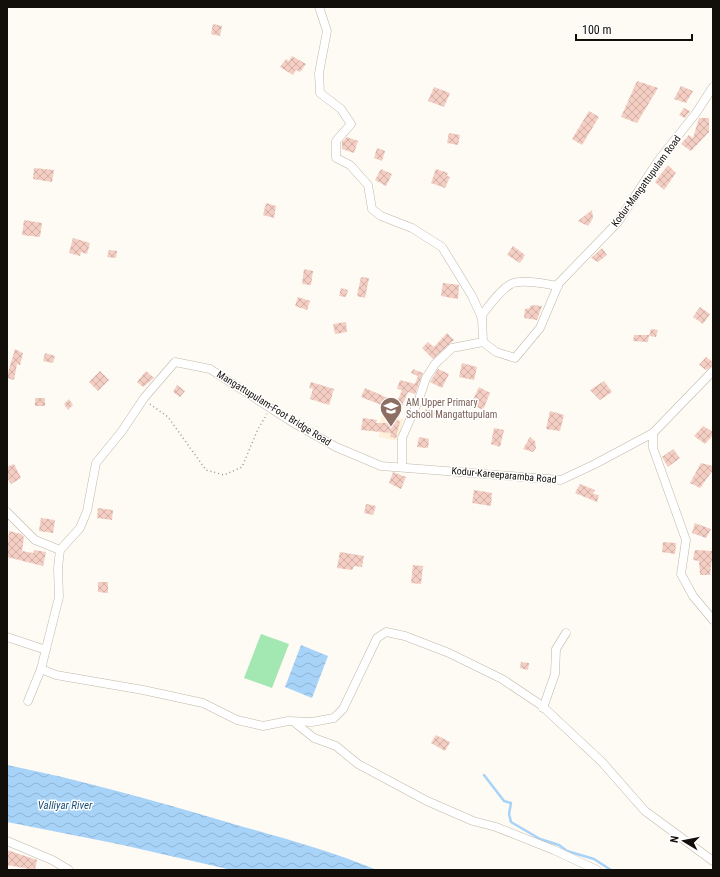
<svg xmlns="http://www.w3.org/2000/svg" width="720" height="877" viewBox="0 0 720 877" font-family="'Roboto Condensed',sans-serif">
<defs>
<pattern id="water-waves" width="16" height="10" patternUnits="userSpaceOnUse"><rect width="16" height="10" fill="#a8d3f8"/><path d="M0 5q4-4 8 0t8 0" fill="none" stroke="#90b4d3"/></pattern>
<pattern id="building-cross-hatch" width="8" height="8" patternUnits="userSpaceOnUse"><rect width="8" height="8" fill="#f4cec3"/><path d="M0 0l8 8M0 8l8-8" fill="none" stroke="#d0b0a6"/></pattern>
</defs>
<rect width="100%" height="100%" fill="#fefaf4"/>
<polygon fill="#fff0d9" points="381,416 403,419 399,441 379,437"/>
<polygon fill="#a3e8b2" points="261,634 289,644 272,688 244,678"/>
<g fill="url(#water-waves)">
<polygon points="301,645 328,656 312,698 285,687"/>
<path d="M7,765C82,780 156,801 230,823C279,837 329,850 377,870H232L118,844L7,822Z"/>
</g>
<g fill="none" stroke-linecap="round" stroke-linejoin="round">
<polyline stroke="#a8d3f8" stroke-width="2.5" points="484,775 504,801 511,803 509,814 511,822 540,839 559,845 567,851 594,859 611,870"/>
</g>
<g fill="url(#building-cross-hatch)">
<polygon points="213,24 222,26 220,36 211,34"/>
<polygon points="292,56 306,64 300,72 296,70 293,75 280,67 286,59 289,61"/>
<polygon points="637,81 658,88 637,123 621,117"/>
<polygon points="681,86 693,91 686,103 674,99"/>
<polygon points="434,87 450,93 444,107 428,101"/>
<polygon points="684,108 690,111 685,118 679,115"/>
<polygon points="589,111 599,117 582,145 572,139"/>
<polygon points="699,118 709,118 709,132 691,151 681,144 689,135 693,138"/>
<polygon points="449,133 460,135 458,145 447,143"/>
<polygon points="347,137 358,141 354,153 342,149 342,142"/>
<polygon points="377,148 385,151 382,161 374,158"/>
<polygon points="668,165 676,173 664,190 655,182"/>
<polygon points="34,168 54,170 52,182 33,179"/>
<polygon points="381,169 392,174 386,186 375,180"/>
<polygon points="436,169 448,173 447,176 450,177 445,188 431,183"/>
<polygon points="266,203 276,206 274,218 263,215"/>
<polygon points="592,210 593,218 588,226 578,221"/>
<polygon points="24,220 42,223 40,237 22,235"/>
<polygon points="73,238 90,243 87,254 81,252 80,256 69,253"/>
<polygon points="513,246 525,255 520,263 507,255"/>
<polygon points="602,248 607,255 598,262 591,258"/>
<polygon points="109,250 117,251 116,258 107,257"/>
<polygon points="304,269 313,271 311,285 302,284"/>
<polygon points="361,277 369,278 365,298 357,296"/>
<polygon points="443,283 459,285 458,299 441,296"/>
<polygon points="341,288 348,290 346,297 339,296"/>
<polygon points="298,297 310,301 307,310 295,306"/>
<polygon points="531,305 542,306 537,320 524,318 525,309 530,308"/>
<polygon points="700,307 710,314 703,324 693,317"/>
<polygon points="346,322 347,332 335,334 333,324"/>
<polygon points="651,329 658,330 656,337 649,336"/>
<polygon points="447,333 454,340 433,359 422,348 428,342 434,347"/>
<polygon points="634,335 649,335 648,342 633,341"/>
<polygon points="15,349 23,353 20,365 17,364 14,380 7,378 7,376"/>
<polygon points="45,353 55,356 53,363 43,361"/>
<polygon points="706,357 713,362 713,366 706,370 699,365"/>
<polygon points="462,363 477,367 474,380 459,377"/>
<polygon points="413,369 423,373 415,394 408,392 396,420 400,421 396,438 390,437 391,433 361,430 363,418 377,420 376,423 388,423 394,410 361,397 365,388 397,402 402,390 397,389 400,380 415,384 418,376 411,373"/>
<polygon points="438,369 449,374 442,388 430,382"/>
<polygon points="100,371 109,380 98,391 89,382"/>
<polygon points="146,371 154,378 143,387 137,382"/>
<polygon points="604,381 612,392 600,400 590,390"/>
<polygon points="311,382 334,389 329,405 310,399 313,389 309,388"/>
<polygon points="177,385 185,391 180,397 173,392"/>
<polygon points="479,387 490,393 483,410 471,404"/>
<rect x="35" y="398" width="10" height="8"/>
<polygon points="69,399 73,405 68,410 64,404"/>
<polygon points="426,409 436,411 433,419 423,416"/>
<polygon points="550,411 564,415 560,431 546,429"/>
<polygon points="703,426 713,432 713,435 705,444 694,436"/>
<polygon points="494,428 504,430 500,447 491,444"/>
<polygon points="419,437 429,439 428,448 417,447"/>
<polygon points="530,437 535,441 536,448 533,452 523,449"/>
<polygon points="673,449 680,458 668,467 662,457"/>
<polygon points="701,463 713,466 713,470 700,488 690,483"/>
<polygon points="14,464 21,478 11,484 7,477 7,467"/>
<polygon points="393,472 406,477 401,489 389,483"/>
<polygon points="580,484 595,490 593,494 599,495 597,502 575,493"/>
<polygon points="474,490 492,493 491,506 472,503"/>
<polygon points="366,504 376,506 373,515 364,513"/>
<polygon points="98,508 113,510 112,520 97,518"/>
<polygon points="41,518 55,520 53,533 39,531"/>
<polygon points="695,523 711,529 706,538 692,533"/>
<polygon points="9,531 21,534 24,537 22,551 33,553 34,550 46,552 43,566 7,557"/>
<polygon points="663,542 676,543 675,554 662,552"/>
<polygon points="695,550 713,551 710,575 700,575 699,561 693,560"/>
<polygon points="340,552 364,556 362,567 354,566 352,570 337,568"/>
<polygon points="413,565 423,566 421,584 411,583"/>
<polygon points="98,582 108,582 108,593 98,592"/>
<polygon points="521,662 529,663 528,670 520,668"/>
<polygon points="436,735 450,742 445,751 431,743"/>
<polygon points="7,850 37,860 35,870 7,865"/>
</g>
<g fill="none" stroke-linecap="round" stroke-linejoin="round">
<g stroke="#c1b7a8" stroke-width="9">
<g id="minor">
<polyline points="319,7 327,31 319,73 320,93 341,109 351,124 336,141 336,158 350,165 368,185 372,209 381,216 412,228 442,247 472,296 482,318 483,342"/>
<path d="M481,316C490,305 499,291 511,284C519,279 548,284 558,286"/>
<polyline points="483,342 496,352 515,358 540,328 559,283 618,222 658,161 696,113 713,87"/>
<polyline points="713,371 653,433 595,464 561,480 381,466 336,447 292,422 210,369 175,362 144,398 122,431 96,463 87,511 80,528 60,550 58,568 59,597 41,669 56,675 143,690 203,703 237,720 263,726 288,721 312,722 334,718 343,709 377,638 386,632 405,636 449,653 502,679 541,705 602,762 645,811 713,861"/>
<polyline points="653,433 653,448 686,540 681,574 693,596 713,620"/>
<polyline points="402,467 402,438 419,399 426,378 435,364 452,348 483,342"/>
<polyline points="7,512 35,540 60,550"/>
<polyline points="7,637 46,650"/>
<polyline points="28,701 41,669"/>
<polyline points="543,708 555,674 556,649 566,633"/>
<polyline points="294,722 314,738 336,746 358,764 427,801 473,821 496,827 554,850 597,870"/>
<polyline points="7,841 52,860 69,870"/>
</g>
</g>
<polyline stroke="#9a9691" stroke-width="1.5" stroke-dasharray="1 3" stroke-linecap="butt" points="150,404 168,417 206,470 224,475 242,467 258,429 267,414"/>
<use href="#minor" stroke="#fff" stroke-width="8"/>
</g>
<defs>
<g id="school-pin" transform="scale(1.15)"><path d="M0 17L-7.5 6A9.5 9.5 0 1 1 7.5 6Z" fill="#8d6e63" stroke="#fff"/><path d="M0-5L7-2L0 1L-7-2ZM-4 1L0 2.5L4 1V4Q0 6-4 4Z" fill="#fff"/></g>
</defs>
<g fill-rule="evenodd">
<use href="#school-pin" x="391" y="408"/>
</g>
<g text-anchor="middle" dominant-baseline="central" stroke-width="3" stroke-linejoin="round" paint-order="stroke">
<g font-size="10" fill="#120e09" stroke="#fff">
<text transform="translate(646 181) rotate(-54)">Kodur-Mangattupulam Road</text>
<text transform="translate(274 408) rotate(32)">Mangattupulam-Foot Bridge Road</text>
<text transform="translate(504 475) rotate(5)">Kodur-Kareeparamba Road</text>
</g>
<g font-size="10" fill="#785e54" stroke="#fff" text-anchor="start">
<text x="406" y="402">AM Upper Primary<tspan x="406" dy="12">School Mangattupulam</tspan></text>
</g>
<g font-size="11" font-style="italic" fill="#1b5179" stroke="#fff">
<text x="65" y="805">Valliyar River</text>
</g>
</g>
<rect width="720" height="877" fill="none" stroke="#120e09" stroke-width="16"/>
<g transform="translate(684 841) rotate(280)" stroke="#ffffff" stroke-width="3" paint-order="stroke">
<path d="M0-3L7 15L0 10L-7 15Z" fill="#120e09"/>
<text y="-6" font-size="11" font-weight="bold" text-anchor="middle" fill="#120e09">N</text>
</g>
<path d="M576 34v6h116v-6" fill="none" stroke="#120e09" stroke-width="2"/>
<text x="582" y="34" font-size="12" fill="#120e09" stroke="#ffffff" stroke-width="3" paint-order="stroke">100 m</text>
</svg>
